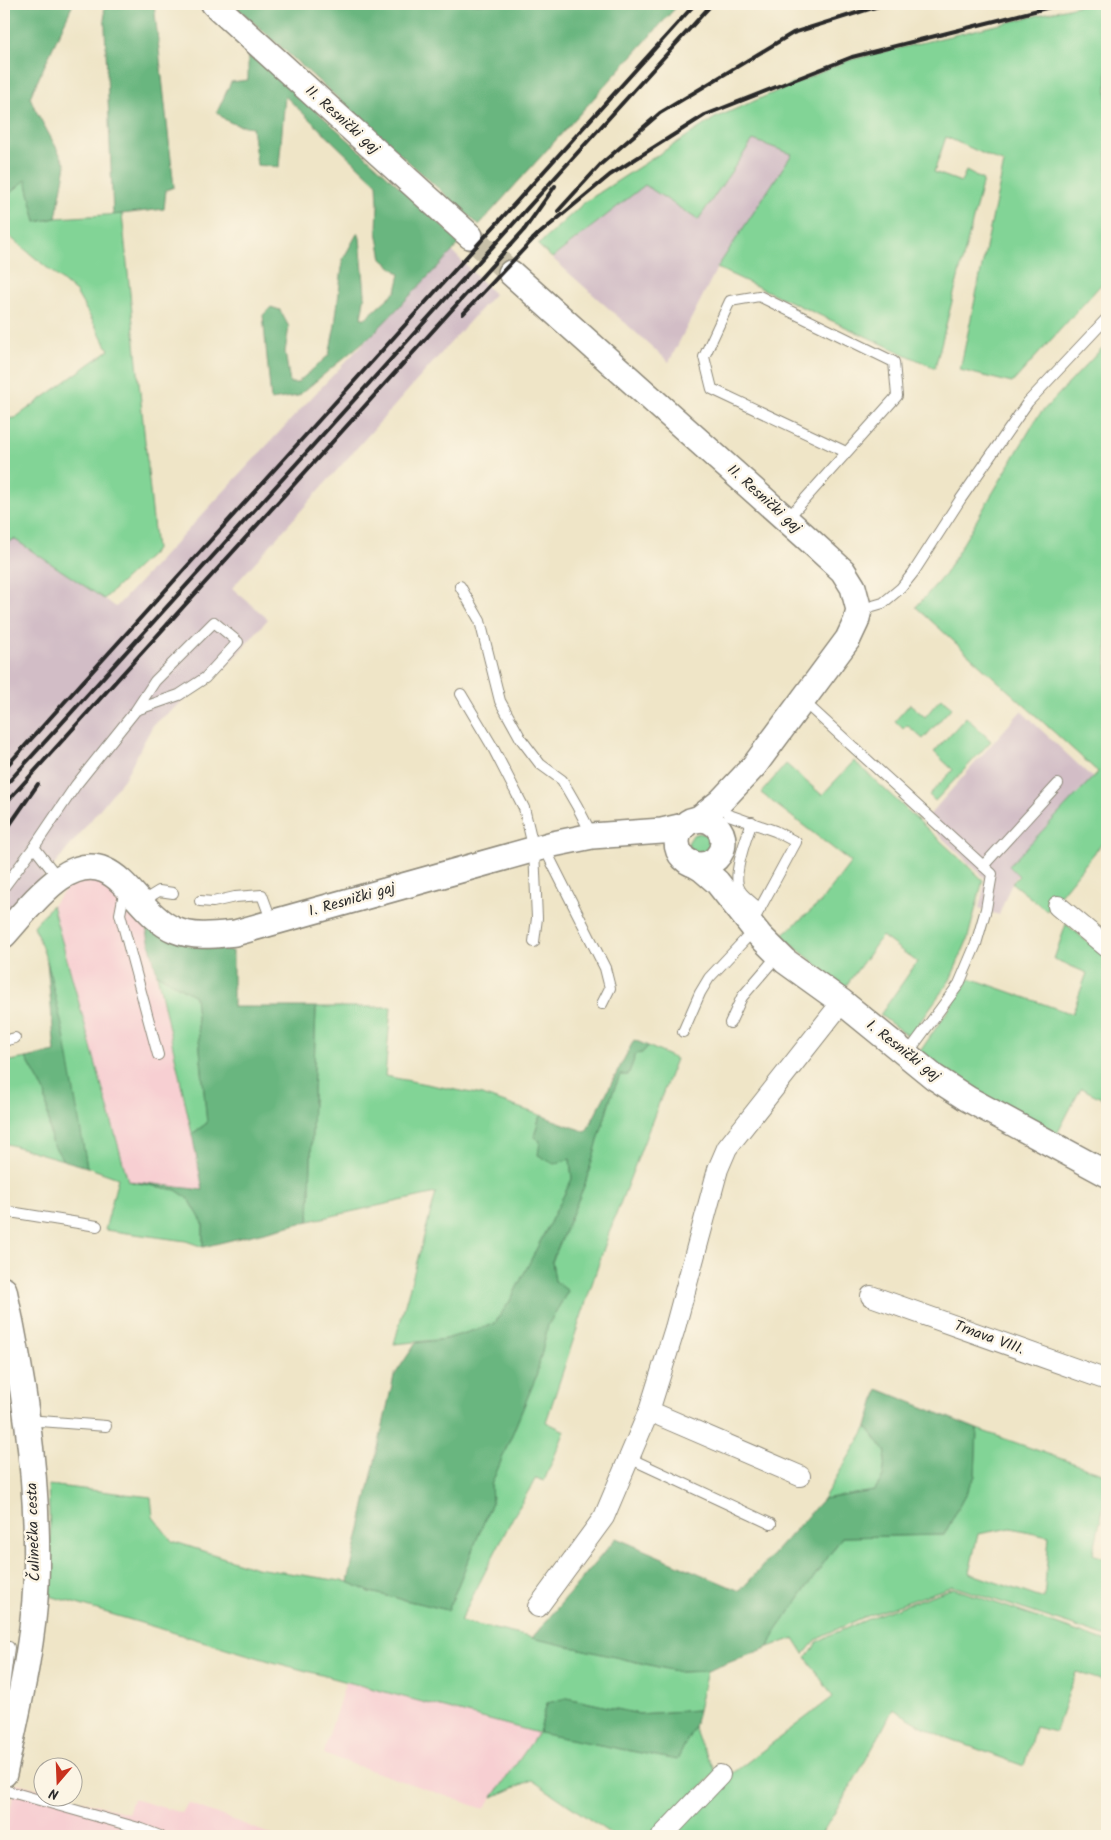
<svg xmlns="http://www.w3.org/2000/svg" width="1111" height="1840" viewBox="0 0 1111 1840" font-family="Kalam,sans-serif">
<rect width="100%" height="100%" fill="#fcf5e5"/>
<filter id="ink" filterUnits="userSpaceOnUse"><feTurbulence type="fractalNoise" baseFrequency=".02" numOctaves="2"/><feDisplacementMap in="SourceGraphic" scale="10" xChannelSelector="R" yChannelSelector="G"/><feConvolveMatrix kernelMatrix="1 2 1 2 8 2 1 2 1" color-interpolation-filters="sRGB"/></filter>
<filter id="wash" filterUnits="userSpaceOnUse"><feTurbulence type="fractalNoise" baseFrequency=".0096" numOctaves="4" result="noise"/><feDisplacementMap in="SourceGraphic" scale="20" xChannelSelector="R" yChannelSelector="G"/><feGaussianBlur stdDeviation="1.12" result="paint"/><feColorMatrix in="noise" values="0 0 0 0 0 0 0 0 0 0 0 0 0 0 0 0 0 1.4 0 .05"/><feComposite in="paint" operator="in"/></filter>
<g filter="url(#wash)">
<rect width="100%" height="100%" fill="#efe5c7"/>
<g fill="#f7cfd2">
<polygon points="97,880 107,885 154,926 146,928 204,1190 128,1181 52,905 68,887 82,881"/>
<polygon points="346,1681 539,1733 484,1809 323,1754"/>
<polygon points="16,1783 42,1790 42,1798 70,1798 128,1813 133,1799 182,1813 188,1803 275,1836 4,1836"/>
</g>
<g fill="#d2bdc6">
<polygon points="752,140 792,154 717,268 669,362 552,258 645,184 698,220"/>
<polygon points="452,251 494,294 232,588 268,619 225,668 153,725 124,779 61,857 4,923 4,544 14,538 116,607 313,396"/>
<polygon points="1021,711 1100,785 1012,882 999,915 979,908 986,879 924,821"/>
</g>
<g fill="#82d496" stroke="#568060" fill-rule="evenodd">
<polygon points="1085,4 1107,4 1107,278 1012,383 960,370 1004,163 946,137 934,172 961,182 966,171 983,180 935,368 717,268 792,154 753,140 698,220 645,185 552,258 538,245 585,202 715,118 849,60"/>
<polygon points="26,179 36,222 56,218 122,214 156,550 104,599 14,539 6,543 4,541 4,419 15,418 109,350 76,292 9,236 4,239 4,198"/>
<polygon points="1107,343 1107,841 1105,840 1047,911 1012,883 1019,876 1009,866 1098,772 916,607 945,574 1038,416"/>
<polygon points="941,698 952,707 923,739 907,725 903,729 895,721 910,704 925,717"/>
<polygon points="966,717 991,741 935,801 929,795 953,770 934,752"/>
<polygon points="854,761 983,880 967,941 950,980 909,1037 880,1015 917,962 882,936 845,987 781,936 819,904 851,862 761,793 786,764 822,795"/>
<polygon points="700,833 711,836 713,841 709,851 699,855 690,850 688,843 693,835"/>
<polygon points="52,905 128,1181 176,1190 189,1199 203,1223 203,1247 186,1241 105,1230 118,1178 87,1167 47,961 34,926"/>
<polygon points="1066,924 1107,958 1107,1101 1081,1088 1056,1136 962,1085 919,1053 970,978 1072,1014 1087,973 1054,959"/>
<polygon points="157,974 195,996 207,1123 192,1134"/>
<polygon points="316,1007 391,1007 385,1076 482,1095 540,1115 534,1137 570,1159 572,1179 510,1301 494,1324 446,1339 394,1344 436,1193 309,1221"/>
<polygon points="648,1046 676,1059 610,1230 546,1422 565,1431 544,1481 536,1478 512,1519 460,1621 680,1672 707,1671 698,1710 639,1714 567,1698 547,1703 539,1733 677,1760 694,1727 699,1741 716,1772 656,1833 652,1836 614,1836 532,1780 493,1797 538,1733 273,1662 50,1596 51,1555 48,1485 151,1497 153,1517 172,1541 256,1568 348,1582 370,1592 448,1610 492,1502 491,1485 536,1377 548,1325 568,1291 555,1281 552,1262 585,1184 611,1097 620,1075 628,1075 636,1054 642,1053"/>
<polygon points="26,1058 45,1092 51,1141 63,1160 4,1143 4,1062"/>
<polygon points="867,1427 886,1452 883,1477 874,1491 823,1499"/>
<path d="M977,1429L1107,1475V1490L1093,1554L1107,1560V1637L953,1586L862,1618L824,1635L815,1641L804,1654L794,1638L769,1647L775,1633L842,1537L944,1535L975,1476ZM1011,1528L1049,1536L1044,1599L969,1573L978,1534Z"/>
<path d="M953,1588L1107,1642V1682L1076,1672L1055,1732L1035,1727L1024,1766L936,1734L893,1709C871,1753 846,1795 820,1836H671L724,1780L833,1697L806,1657L812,1651L816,1643L830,1635L880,1614Z"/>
</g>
<g fill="#69b67f" stroke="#4a7055">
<polygon points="4,4 73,4 30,97 35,109 66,165 56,218 36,222 26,180 4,198"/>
<polygon points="104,4 154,4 174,187 166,190 164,209 113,215"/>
<polygon points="233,4 679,4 479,225"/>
<path d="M248,57L264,63L460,242L452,252L374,333L298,396L271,400L263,315L271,307L280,310L289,327L285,352L290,383H297L329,355L335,325L343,259L358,232L360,238L365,294L361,318H366L396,291L400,274L382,259L377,231L378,204L377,184L285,96L279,167L257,165L252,127C237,125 227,124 217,112L231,82L248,80Z"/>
<polygon points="154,926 190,946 233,951 233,1007 316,1007 309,1221 203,1247 203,1223 189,1199 176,1190 128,1181 203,1190 192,1134 207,1123 195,996 157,974 146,928"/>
<polygon points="47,961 64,1034 87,1167 63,1160 51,1141 45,1092 26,1058 55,1052"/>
<polygon points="634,1040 648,1046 642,1053 636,1054 628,1075 620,1075 611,1097 585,1184 552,1261 555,1281 568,1291 548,1325 536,1377 491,1485 492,1502 448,1610 370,1592 348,1582 394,1376 416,1343 446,1339 494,1324 510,1301 572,1179 570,1159 554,1164 538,1155 540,1141 534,1137 540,1115 586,1132"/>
<polygon points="878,1389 977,1429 975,1476 944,1535 842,1537 775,1633 769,1647 707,1671 680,1672 532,1638 616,1538 740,1591 823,1499 874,1491 883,1477 886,1452 867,1427"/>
<polygon points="567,1698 639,1714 698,1710 694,1727 677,1760 539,1733 547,1703"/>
</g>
</g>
<g filter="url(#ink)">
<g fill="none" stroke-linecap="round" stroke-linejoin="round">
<polyline stroke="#c8c0a8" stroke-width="25" stroke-dasharray="25 12" stroke-linecap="butt" points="470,236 511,273"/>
<g stroke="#8d8879" stroke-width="12">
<g id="service">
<polyline points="787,519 897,396 894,362 759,296 730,301 704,357 712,389 846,452"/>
<polyline points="460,586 480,621 500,701 521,739 540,764 562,780 577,806 592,835"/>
<polyline points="859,610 883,603 901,588 913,573 960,500 1028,402 1107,318"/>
<polyline points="461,694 492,746 524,808 534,850 537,918 534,942"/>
<polyline points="803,701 992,874 986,909 976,944 959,984 907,1054"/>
<polyline points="729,815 775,831 796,842 751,925"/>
<path d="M752,822C747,836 731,876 740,890C744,897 754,903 760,909"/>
<polyline points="544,847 605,968 610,988 602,1004"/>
<polyline points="983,866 1058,784"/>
<polyline points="59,879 34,847 76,785 136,710 179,695 205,678 238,642 214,622 155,681 136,710"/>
<polyline points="4,887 34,847"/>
<polyline points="125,888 120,914 158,1055"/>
<polyline points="200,901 213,902 235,897 262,895 272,922"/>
<polyline points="141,902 159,891 173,893"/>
<polyline points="730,1023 742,997 778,955"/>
<polyline points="683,1032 700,993 709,978 754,930"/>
<polyline points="4,1041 15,1038"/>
<polyline points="4,1211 97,1226"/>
<polyline points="27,1420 106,1426"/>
<polyline points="629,1458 771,1524"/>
<polyline points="4,1686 9,1647"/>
<polyline points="4,1790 142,1829 160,1836"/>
</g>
</g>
<g stroke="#8d8879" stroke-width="22">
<g id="minor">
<polyline points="1058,906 1107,947"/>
<polyline points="871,1296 1107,1380"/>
<polyline points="649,1411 800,1476"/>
<polyline points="538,1607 604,1517 649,1411 675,1328 718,1169 727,1148 842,1002"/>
<polyline points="662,1836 720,1775"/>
</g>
</g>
<g stroke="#8d8879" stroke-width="28">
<g id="tertiary">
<polyline points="214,4 470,236"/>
<polyline points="511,273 807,538 843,571 853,587 859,610 856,622 848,639 754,766 720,802 697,820"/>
<circle cx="700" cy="842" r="23"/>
<polyline points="692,863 702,869 717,882 760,936 785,961 842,1002 934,1077 968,1099 1107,1174"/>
<path d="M4,935C20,917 41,891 60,878C117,840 132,912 175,930C194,938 215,935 235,933L553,844L592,836L662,831L684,826"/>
<path d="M4,1290C24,1382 40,1489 36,1584C33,1648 17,1712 4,1774"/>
</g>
</g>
<use href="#service" stroke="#fff" stroke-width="10"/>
<use href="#minor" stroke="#fff" stroke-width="20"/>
<use href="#tertiary" stroke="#fff" stroke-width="25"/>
<g stroke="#2b2b2b" stroke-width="4">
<polyline points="558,211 601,164 660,113 793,33 885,4"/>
<polyline points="533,239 610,175 705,115 852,57 1062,4"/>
<polyline points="463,314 537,235"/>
<polyline points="4,769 695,4"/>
<polyline points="4,787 712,4"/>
<polyline points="4,805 524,230 555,186"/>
<polyline points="4,833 38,784"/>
</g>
</g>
</g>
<g text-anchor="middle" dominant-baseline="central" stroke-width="5" stroke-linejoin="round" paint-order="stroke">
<g font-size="15" fill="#2b2b2b" stroke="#fcf5e5">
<text transform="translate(342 120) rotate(42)">II. Resnički gaj</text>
<text transform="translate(764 499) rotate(42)">II. Resnički gaj</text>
<text transform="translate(352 900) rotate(-16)">I. Resnički gaj</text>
<text transform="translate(903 1051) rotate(38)">I. Resnički gaj</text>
<text transform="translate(989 1338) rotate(20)">Trnava VIII.</text>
<text transform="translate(34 1532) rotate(-92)">Čulinečka cesta</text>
</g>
</g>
<rect width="1111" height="1840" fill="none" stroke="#fcf5e5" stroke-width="20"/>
<g transform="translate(58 1782) rotate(199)"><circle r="24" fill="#fcf5e5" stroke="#a8a49b"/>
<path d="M0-4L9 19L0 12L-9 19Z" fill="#c8321e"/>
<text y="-8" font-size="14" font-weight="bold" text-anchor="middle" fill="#2b2b2b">N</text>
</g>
</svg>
